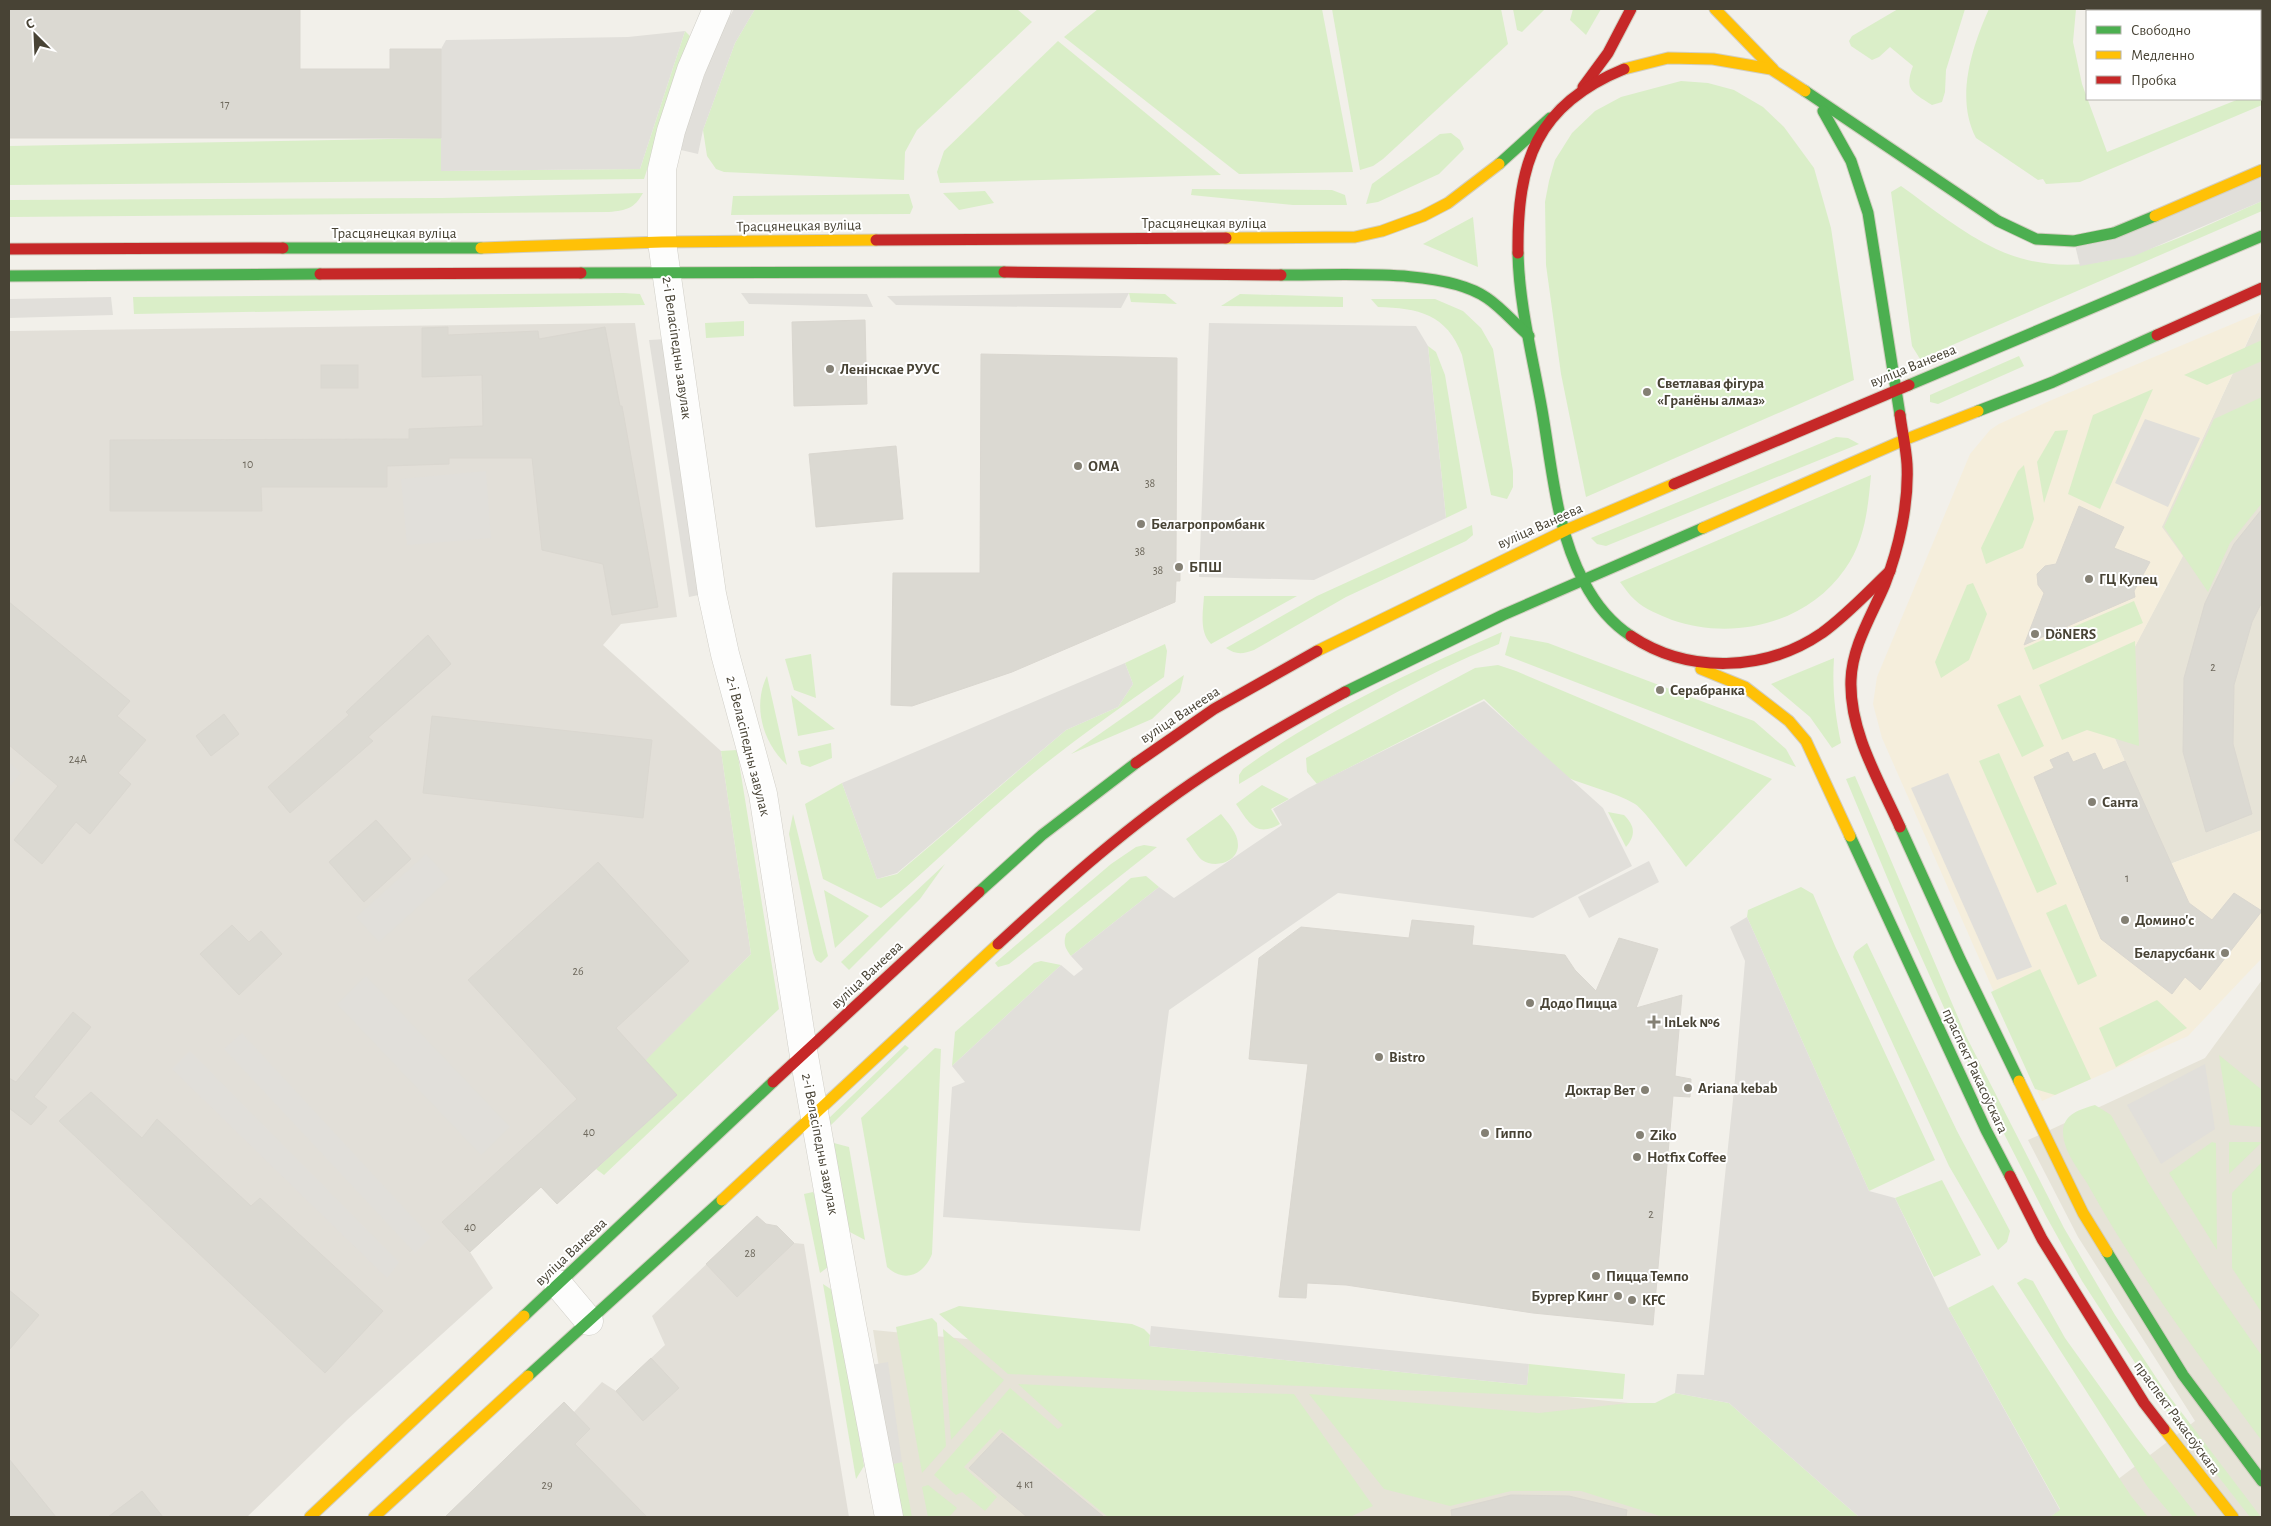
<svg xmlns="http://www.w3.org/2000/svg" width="2271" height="1526" viewBox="0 0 2271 1526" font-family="'Alegreya Sans',sans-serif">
<rect width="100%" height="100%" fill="#f2f0ea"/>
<g fill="#e6e3d7">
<polygon points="2262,311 2262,830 2170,864 2102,709 2182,557 2161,527"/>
<polygon points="2262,980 2262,1517 2068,1517 2195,1421 2078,1237 2028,1140 2205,1058"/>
<polygon points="873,1330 1629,1403 1729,1422 1839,1517 903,1517"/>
</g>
<polygon fill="#f5eedc" points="2261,312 2162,527 2183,556 2102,709 2170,864 2262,830 2262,958 2188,1036 2042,1101 1882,738 1873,704 1877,677 1970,454 1990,430 1999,424 2047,402"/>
<g fill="#e2dfd8">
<polygon points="635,323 677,617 621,624 603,645 721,751 751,954 646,1061 677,1095 557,1204 541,1187 470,1252 493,1288 348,1419 247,1517 9,1517 9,331"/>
<polygon points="757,1216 768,1227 777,1226 794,1243 804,1244 849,1517 445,1517 564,1402 574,1412 602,1382 616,1391 665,1345 652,1316"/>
</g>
<g fill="#daeec8">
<polygon points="755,9 1017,9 1032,22 917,130 905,152 904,180 724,172 716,169 707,156 703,130 735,43"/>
<polygon points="1098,9 1322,9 1353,172 1239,174 1064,37"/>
<polygon points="1332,9 1501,9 1508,44 1383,159 1373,166 1360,170"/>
<polygon points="1513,9 1545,9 1522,32 1517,30"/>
<polygon points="1573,9 1601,9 1586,35 1570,20"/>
<path d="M1898,9H1965L1946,70L1945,92L1942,102L1932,105C1912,92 1904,90 1913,66L1890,47L1879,57L1872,60L1851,46L1849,41L1852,36Z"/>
<path d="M1989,9H2076L2073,42L2082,84L2107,152L2239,99H2260V90L2262,89V105L2080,182L2046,184L2043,179L2038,180L1976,138C1955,98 1972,47 1989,9Z"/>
<polygon points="685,31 690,36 644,179 9,185 9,146 441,138 441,171 640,169"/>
<polygon points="1058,41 1221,175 940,183 937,172 944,151"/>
<polygon points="1681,81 1708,83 1734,90 1763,107 1784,127 1814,168 1831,228 1854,380 1586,497 1561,374 1546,265 1545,202 1549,181 1555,160 1572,133 1595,111 1621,97"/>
<polygon points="1451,133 1460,140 1464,149 1439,174 1378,202 1366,204 1372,184 1440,134"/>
<path d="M1901,186C1932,208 1962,233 1996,249C2088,292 2178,237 2262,201V211L1920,359L1912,346L1891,192Z"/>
<polygon points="1192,189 1332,190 1345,195 1347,205 1293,205 1191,195"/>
<polygon points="985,191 994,203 959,210 943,193"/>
<path d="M643,193C634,209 627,210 609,212L9,217V200L442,198Z"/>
<polygon points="909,194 913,207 910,214 731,215 733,196"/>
<polygon points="1473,217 1478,267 1423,244"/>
<polygon points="624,293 640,294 645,305 134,314 133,297"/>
<polygon points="1129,293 1165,294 1177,304 1131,302"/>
<polygon points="1240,294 1343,297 1343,307 1221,306"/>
<path d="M1371,299H1435L1463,311L1481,328L1493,349L1513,471V487L1507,499L1491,495L1462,355C1447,314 1418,308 1378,307Z"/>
<polygon points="744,321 744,336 706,338 705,323"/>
<polygon points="2262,340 2262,361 2207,385 2184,375"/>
<polygon points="1428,346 1436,352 1445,375 1467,508 1446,518"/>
<polygon points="2019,356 2024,366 1938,404 1930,402 1930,395"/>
<polygon points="2153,389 2100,509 2068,494 2093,415"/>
<polygon points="2262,397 2262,503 2230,543 2208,592 2164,527 2214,419"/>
<polygon points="2068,430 2044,503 2037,462 2055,431"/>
<polygon points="1836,437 1848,438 1859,444 1606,546 1597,544 1591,538"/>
<polygon points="2024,465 2034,519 2023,548 1986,564 1981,548 2018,471"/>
<path d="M1871,475C1868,508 1865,541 1845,569C1807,624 1733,641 1672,620C1660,615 1644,609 1635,600C1629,595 1625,588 1620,582Z"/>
<path d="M1472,525L1473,535L1466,541L1346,597L1254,650C1243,654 1236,655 1226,648L1317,596Z"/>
<polygon points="1973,583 1987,614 1969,660 1941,678 1935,662 1967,585"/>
<path d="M1204,596H1297L1211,644C1199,632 1203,612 1204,596Z"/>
<polygon points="2134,601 2143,623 2033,670 2024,648"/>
<path d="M1502,632L1499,644C1408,681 1324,733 1239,784V775L1243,769C1322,712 1412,671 1502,632Z"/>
<polygon points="1510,636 1548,643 1754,721 1786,749 1796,767 1505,655"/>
<polygon points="2135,641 2139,746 2087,730 2062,740 2039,685"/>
<path d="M1165,644L1167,651L1164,677C1109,715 1053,755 1003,799C962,834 924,874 881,908L823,879L805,804L842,783L877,879L897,874L1066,730L1118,707L1133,684L1125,663Z"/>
<polygon points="811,654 816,698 794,690 785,659"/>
<path d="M1834,658C1832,688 1835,714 1841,743L1832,748L1810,717L1771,684Z"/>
<path d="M1498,665L1516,671L1772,779L1686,867C1676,854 1645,810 1635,804C1613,791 1589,787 1566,777L1484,699L1317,784L1307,772L1306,758L1475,668Z"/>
<polygon points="1184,675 1180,692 1152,719 1071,754"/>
<path d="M767,676L787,765C763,743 752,706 767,676Z"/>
<polygon points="791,695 835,729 798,736"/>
<polygon points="2020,695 2044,746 2022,757 1997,705"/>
<polygon points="831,743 832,758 810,767 801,764 798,751"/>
<polygon points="737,750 779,1009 604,1175 596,1169 677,1095 645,1061 751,954 721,751"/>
<polygon points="1999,753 2057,884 2037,893 1979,761"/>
<polygon points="1855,776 1966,1036 2064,1228 2115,1315 2163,1388 2261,1517 2250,1517 2163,1406 2082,1281 2046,1216 1975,1077 1907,925 1846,779"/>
<path d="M1262,785L1289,799L1271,809L1280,824C1256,838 1249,823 1236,804Z"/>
<path d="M1608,812L1624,815C1635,826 1636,835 1626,847Z"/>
<polygon points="793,814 828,956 821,963 816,960 813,953 789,834"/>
<path d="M1221,814C1228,823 1238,833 1238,845C1238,862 1215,869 1202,860C1196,855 1191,845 1186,839Z"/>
<polygon points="1144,845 1157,847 1009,964 998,967 995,963 1111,864 1136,847"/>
<polygon points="945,864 920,899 849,970 841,962"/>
<path d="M1146,876L1159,887L1071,956C1065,948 1063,944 1066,934L1131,878Z"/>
<polygon points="1801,887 1813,894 1835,946 1935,1160 1869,1191 1747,917 1748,910"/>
<polygon points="824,890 869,916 835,948"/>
<polygon points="2066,904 2097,976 2078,985 2046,913"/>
<polygon points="1867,943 1957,1131 2010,1231 2007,1242 1998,1250 1949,1166 1853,957 1855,952"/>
<polygon points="1041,961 1061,965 952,1066 955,1032 1034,963"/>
<polygon points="2040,969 2091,1079 2055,1095 2035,1089 1991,992"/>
<polygon points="2157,1000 2187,1028 2116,1067 2099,1028"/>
<polygon points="905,1045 909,1048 826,1130 826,1121"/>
<path d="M935,1048L941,1049L932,1254C924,1274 905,1284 887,1267L861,1118Z"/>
<polygon points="2219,1055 2262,1090 2262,1127 2230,1125"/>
<path d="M2095,1105L2111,1115L2148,1182L2212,1284L2262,1356V1441C2200,1357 2138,1275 2087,1183C2078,1169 2063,1150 2063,1132C2063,1114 2081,1109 2095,1105Z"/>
<polygon points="830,1142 849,1147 865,1240 846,1230"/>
<polygon points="2212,1142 2216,1143 2217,1250 2169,1173"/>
<polygon points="2229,1142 2262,1142 2229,1174"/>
<polygon points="2262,1162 2262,1313 2232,1268 2232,1193"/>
<polygon points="1942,1180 1981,1255 1934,1277 1895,1198"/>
<polygon points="813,1192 818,1201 828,1267 820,1273 804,1194"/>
<polygon points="2025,1278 2033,1281 2065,1338 2136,1437 2198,1517 2173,1517 2147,1486 2017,1283"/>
<polygon points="823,1284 835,1292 864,1466 856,1479"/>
<polygon points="1993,1285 2131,1496 2148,1517 2050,1517 2060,1509 1948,1308"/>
<polygon points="959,1306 1132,1324 1144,1329 1150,1335 1149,1346 1527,1385 1529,1364 1625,1374 1623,1399 1008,1374 939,1314"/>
<polygon points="932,1318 937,1323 946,1446 922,1473 896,1327"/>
<polygon points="943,1329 1004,1380 951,1440"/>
<polygon points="1018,1384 1191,1392 1294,1394 1373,1506 1350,1517 1108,1517 1000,1429 964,1467 997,1497 985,1511 962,1492 956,1495 934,1475 1010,1388 1058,1429 1063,1425"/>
<polygon points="1675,1393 1729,1403 1859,1517 1663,1517 1581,1491 1511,1491 1450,1506 1384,1489 1309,1394 1539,1413 1629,1403 1655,1403"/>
<polygon points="902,1462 912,1517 896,1517 890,1478 893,1464"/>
<polygon points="928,1485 957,1508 949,1517 928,1517 922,1487"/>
</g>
<g fill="#e1dfda">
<polygon points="734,9 755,9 735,43 703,130 698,154 681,150 687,124 719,35"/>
<polygon points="685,31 640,169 441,171 441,49 446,40 628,37"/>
<polygon points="2262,170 2262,201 2134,256 2080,266 2074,241"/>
<polygon points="741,293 867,294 873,307 749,304"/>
<polygon points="1129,293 1121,308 896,305 887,296"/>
<polygon points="111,297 113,315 9,318 9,299"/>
<polygon points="1209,323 1416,326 1428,346 1446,518 1314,580 1199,577"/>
<polygon points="666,339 708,593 689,597 649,340"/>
<polygon points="2145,419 2200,438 2168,507 2115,483"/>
<polygon points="486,471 491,538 407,545 401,479"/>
<polygon points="1125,663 1133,684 1118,707 1066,730 897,873 877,879 842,783"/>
<polygon points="1484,701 1603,808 1632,866 1533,918 1338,893 1169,1010 1140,1231 943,1217 952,1087 965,1082 952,1066 1061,965 1074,976 1083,969 1071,956 1159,887 1174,898 1282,825 1273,809 1308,788"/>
<polygon points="9,762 21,773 9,787"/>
<polygon points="1948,773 2032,967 1997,980 1911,788"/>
<polygon points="426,854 449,879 379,942 356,917"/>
<polygon points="1649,861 1659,882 1589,918 1578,897"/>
<polygon points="1747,917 1869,1191 1895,1198 1948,1308 2060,1510 2050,1517 1859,1517 1729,1403 1675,1393 1677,1374 1704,1375 1734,1090 1745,961 1730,927"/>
<polygon points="366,976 510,1127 481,1155 337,1004"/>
<polygon points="242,1033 431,1237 415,1253 224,1049"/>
<polygon points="190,1051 399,1262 387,1278 172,1069"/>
<polygon points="2205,1064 2215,1129 2161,1164 2127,1105"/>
<polygon points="1151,1326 1529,1364 1527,1385 1149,1346"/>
<polygon points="888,1362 902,1462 889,1465 871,1365"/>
</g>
<g fill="#dbd9d2" stroke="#dad7d0">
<polygon points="9,9 300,9 300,69 390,69 390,49 441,49 441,138 9,138"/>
<polygon points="865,320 867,404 794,406 792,322"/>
<polygon points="448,327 448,335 538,331 539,339 605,327 620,406 622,406 658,607 612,615 603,564 542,550 532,458 449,458 449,464 387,466 387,487 261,487 262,511 110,511 110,440 409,439 409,429 483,426 482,375 422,377 422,328"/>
<polygon points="981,354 1177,358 1176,562 1180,562 1180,581 1176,581 1175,602 1012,672 912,706 891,705 893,573 980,573"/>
<rect x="321" y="365" width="37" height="23"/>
<polygon points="896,446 903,519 816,527 809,454"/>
<polygon points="2079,506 2124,527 2114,548 2150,562 2134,591 2135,597 2024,645 2044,593 2038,585 2037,574 2045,566 2056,564"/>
<polygon points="2262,509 2262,602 2252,622 2234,685 2233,744 2252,814 2206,832 2183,752 2184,678 2205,603 2234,544"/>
<polygon points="9,602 130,701 117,716 146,740 118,773 131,784 90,834 76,822 42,864 14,840 58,786 9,745"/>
<polygon points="428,635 451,664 368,737 373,741 290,813 268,787 349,715 346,712"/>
<polygon points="224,714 239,734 211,756 196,736"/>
<polygon points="432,716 652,740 643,818 423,793"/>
<polygon points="2068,752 2073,762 2095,753 2103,770 2125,761 2189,903 2212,920 2234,893 2262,911 2200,990 2185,977 2172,994 2101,939 2034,777 2054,768 2050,760"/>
<polygon points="376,820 411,859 364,902 329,862"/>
<polygon points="598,862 689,961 616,1028 677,1095 557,1204 541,1187 470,1252 442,1222 577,1099 468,980"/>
<polygon points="1412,920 1474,926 1472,945 1565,955 1575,970 1596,991 1619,938 1658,949 1636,1008 1682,995 1675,1076 1691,1079 1690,1097 1673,1096 1653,1325 1533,1313 1346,1285 1307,1283 1306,1298 1279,1297 1308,1064 1249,1059 1259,958 1301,927 1409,938"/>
<polygon points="232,925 249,942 261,931 282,954 239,995 200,954"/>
<polygon points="73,1012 91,1027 34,1097 47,1107 31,1125 9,1108 9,1078 16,1082"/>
<polygon points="91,1092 142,1138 157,1119 251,1206 260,1198 383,1311 325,1373 59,1121"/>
<polygon points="757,1216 766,1224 777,1226 794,1243 737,1297 706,1264"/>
<polygon points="9,1290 39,1315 9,1350"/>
<polygon points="651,1358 679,1388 643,1421 616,1391"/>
<polygon points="564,1402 590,1429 575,1444 647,1517 445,1517"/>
<polygon points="1002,1433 1104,1517 1027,1517 969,1468"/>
<polygon points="9,1459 56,1517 9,1517"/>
<polygon points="142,1491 163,1517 108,1517"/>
<polygon points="1511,1495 1569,1496 1627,1510 1626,1517 1452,1517 1451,1510"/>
</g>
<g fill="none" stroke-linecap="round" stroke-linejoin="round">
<g stroke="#d0cec7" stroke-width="29">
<g id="street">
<polyline points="717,9 691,70 671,131 662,169 662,242 712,594 725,654 763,794 804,1056 850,1314 889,1517"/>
<polyline points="558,1284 589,1321"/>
</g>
</g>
<g stroke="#d2cec0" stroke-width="13">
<g id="fast">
<polyline points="1805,91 1998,221 2036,239 2074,241 2114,233 2155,216"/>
<polyline points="1823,111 1851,161 1868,213 1900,415"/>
<polyline points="1499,164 1550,118"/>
<polyline points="283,248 481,248"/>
<path d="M1518,253C1519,305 1533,358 1542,410C1552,467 1556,530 1584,582C1595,603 1611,623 1631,636"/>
<polyline points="581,273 1004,272"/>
<path d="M1281,275C1335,276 1443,267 1487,298C1502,308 1515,324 1529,336"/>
<polyline points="9,276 320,274"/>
<polyline points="1909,385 2262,236"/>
<polyline points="1978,411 2053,382 2157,335"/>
<polyline points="1345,692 1503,615 1703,528"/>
<polyline points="1900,827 1960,959 2019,1081"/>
<polyline points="1850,836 1986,1130 2010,1176"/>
<polyline points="979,892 1042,835 1136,763"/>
<polyline points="2107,1252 2183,1375 2262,1481"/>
<polyline points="524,1316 773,1082"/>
<polyline points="528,1376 722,1200"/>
</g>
</g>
<g stroke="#d2cec0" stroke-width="13">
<g id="slow">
<polyline points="1715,9 1773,69"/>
<polyline points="1624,69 1668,58 1713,59 1771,69 1805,91"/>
<polyline points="2155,216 2262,170"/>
<polyline points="1226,238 1355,237 1382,231 1423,216 1448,203 1499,164"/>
<polyline points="481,248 662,242 876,240"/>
<polyline points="1703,528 1904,440 1978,411"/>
<polyline points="1317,651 1566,530 1674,484"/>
<polyline points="1701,669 1745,687 1789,721 1806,741 1850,836"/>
<polyline points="2019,1081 2083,1213 2107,1252"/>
<polyline points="722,1200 998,944"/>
<polyline points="2164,1429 2233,1517"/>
<polyline points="310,1517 524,1316"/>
<polyline points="374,1517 528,1376"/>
</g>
</g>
<g stroke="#d2cec0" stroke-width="13">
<g id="jam">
<polyline points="1583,87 1608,53 1631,9"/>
<polyline points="876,240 1226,238"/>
<polyline points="9,249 283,248"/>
<path d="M1518,253C1517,162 1536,105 1624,69"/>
<polyline points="1004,272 1281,275"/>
<polyline points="320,274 581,273"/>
<polyline points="2157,335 2262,288"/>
<path d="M1900,415C1902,431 1906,448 1907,464C1909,503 1899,548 1885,584C1872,615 1852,646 1851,680C1849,732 1880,782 1900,827"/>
<polyline points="1674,484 1909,385"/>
<path d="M1631,636C1688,674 1765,672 1822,633C1847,615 1868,592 1890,571"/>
<polyline points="1136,763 1214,709 1317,651"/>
<path d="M998,944C1063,884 1130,824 1204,775C1249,745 1297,718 1345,692"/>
<polyline points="773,1082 979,892"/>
<polyline points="2010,1176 2042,1239 2144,1403 2164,1429"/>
</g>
</g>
<use href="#street" stroke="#fdfdfc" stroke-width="28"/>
<use href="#fast" stroke="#4caf50" stroke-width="11"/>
<use href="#slow" stroke="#ffc107" stroke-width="11"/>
<use href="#jam" stroke="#c62828" stroke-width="11"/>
</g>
<g fill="#848074" stroke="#fff" stroke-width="2">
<circle cx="830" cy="369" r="5"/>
<circle cx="1647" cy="392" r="5"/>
<circle cx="1078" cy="466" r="5"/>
<circle cx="1141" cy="524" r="5"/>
<circle cx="1179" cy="567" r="5"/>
<circle cx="2089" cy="579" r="5"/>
<circle cx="2035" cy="634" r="5"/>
<circle cx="1660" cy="690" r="5"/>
<circle cx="2092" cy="802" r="5"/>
<circle cx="2125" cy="920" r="5"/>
<circle cx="2225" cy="953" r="5"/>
<circle cx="1530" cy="1003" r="5"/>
<path d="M1651.5 1014.5h5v5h5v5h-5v5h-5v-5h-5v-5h5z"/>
<circle cx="1379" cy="1057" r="5"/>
<circle cx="1688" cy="1088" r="5"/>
<circle cx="1645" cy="1090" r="5"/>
<circle cx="1485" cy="1133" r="5"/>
<circle cx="1640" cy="1135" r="5"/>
<circle cx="1637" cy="1157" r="5"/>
<circle cx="1596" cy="1276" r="5"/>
<circle cx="1618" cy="1296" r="5"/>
<circle cx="1632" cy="1300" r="5"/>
</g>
<g text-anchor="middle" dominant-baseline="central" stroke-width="4" stroke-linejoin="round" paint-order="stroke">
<g font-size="12" fill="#6e695d">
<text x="225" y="104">17</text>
<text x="248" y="464">10</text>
<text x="1150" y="483">38</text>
<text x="1140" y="551">38</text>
<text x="1158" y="570">38</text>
<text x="2213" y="667">2</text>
<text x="78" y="759">24А</text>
<text x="2127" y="878">1</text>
<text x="578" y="971">26</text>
<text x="589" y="1132">40</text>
<text x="1651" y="1214">2</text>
<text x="470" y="1227">40</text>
<text x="750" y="1253">28</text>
<text x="1025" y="1484">4 к1</text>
<text x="547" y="1485">29</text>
</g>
<g font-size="15" fill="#484335" stroke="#fff">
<text x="1204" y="223">Трасцянецкая вуліца</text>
<text transform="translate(799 226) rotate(-1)">Трасцянецкая вуліца</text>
<text x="394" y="233">Трасцянецкая вуліца</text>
<text transform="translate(677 348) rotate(82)">2-і Веласіпедны завулак</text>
<text transform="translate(1913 366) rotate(-22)">вуліца Ванеева</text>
<text transform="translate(1540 526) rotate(-24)">вуліца Ванеева</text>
<text transform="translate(1180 715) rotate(-33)">вуліца Ванеева</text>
<text transform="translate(748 746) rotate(76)">2-і Веласіпедны завулак</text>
<text transform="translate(867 975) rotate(-43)">вуліца Ванеева</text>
<text transform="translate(1975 1071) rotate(65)">праспект Ракасоўскага</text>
<text transform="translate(820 1144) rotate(79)">2-і Веласіпедны завулак</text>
<text transform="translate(571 1252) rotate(-43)">вуліца Ванеева</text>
<text transform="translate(2177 1418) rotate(54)">праспект Ракасоўскага</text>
</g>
<g font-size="15" font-weight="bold" fill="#484335" stroke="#fff" text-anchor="start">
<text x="840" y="369">Ленінскае РУУС</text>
<text x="1657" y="383">Светлавая фігура<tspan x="1657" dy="17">«Гранёны алмаз»</tspan></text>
<text x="1088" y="466">ОМА</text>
<text x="1151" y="524">Белагропромбанк</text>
<text x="1189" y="567">БПШ</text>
<text x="2099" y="579">ГЦ Купец</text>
<text x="2045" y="634">DöNERS</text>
<text x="1670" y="690">Серабранка</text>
<text x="2102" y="802">Санта</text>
<text x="2135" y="920">Домино'c</text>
<text x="2215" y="953" text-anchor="end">Беларусбанк</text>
<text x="1540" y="1003">Додо Пицца</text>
<text x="1664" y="1022">InLek №6</text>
<text x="1389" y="1057">Bistro</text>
<text x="1698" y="1088">Ariana kebab</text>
<text x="1635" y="1090" text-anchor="end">Доктар Вет</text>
<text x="1495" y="1133">Гиппо</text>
<text x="1650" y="1135">Ziko</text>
<text x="1647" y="1157">Hotfix Coffee</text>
<text x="1606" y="1276">Пицца Темпо</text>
<text x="1608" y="1296" text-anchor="end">Бургер Кинг</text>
<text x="1642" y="1300">KFC</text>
</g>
</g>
<rect width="2271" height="1526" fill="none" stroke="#484335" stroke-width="20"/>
<rect x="2086" y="10" width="175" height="90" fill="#ffffff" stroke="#b6b4ae"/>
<rect x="2096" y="26" width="25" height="8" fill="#4caf50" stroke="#b6b4ae"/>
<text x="2131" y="35" font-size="15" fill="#484335">Свободно</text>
<rect x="2096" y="51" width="25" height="8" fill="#ffc107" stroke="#b6b4ae"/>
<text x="2131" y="60" font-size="15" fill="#484335">Медленно</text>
<rect x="2096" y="76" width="25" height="8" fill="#c62828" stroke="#b6b4ae"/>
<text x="2131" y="85" font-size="15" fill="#484335">Пробка</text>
<g transform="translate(35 35) rotate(336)" stroke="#ffffff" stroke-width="4" paint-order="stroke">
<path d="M0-4L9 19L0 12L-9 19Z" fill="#484335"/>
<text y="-8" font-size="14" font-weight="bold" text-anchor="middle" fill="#484335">С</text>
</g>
</svg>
